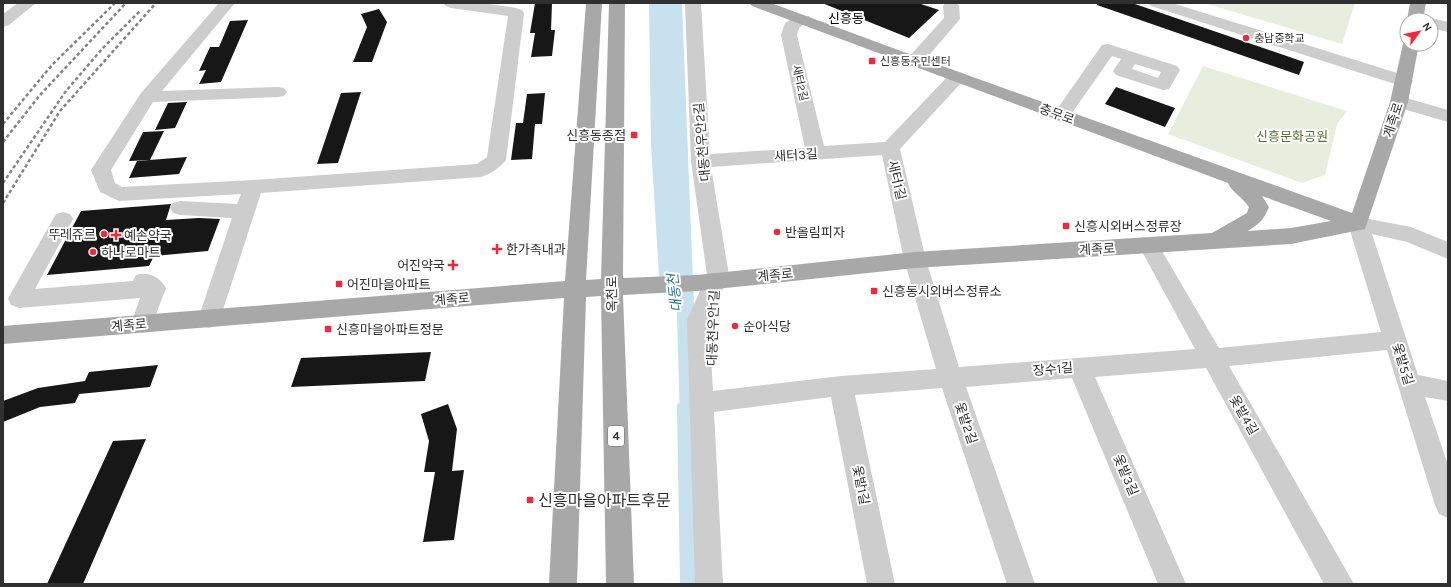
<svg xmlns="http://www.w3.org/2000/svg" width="1451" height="587" viewBox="0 0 1451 587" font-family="Karla,'Noto Sans KR',sans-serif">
<rect width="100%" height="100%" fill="#fff"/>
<g fill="#e7eedd">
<polygon points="1204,3 1355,3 1342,44"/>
<polygon points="1203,66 1347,111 1337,124 1325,175 1302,183 1168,134"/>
</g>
<polygon fill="#c8e1ef" points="649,3 682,3 705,584 685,584 676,284 659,276 651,145"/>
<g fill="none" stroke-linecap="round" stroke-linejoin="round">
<g stroke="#c8e1ef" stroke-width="6">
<polyline points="674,285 677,304"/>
<polyline points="680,406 683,584"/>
</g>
</g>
<g fill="#171717">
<polygon points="535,3 552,3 551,30 555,30 552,56 531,57 535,33 530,33"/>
<polygon points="822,3 918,3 939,10 909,38"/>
<polygon points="1097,3 1132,3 1304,62 1299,75 1097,5"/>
<polygon points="379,9 387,22 372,62 353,62 367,27 361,14"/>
<polygon points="248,20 221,82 199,84 206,70 199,71 210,47 219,47 230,21"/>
<polygon points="1116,87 1175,108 1165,127 1105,104"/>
<polygon points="361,92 338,163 317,164 341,93"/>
<polygon points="545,93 542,124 535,124 532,159 511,160 516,123 523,123 527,94"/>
<polygon points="187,102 175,128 155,130 168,103"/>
<polygon points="164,131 150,160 129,161 143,132"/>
<polygon points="187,157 179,174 129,178 137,161"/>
<polygon points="171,204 166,220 199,218 220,219 208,251 154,256 149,266 47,275 81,211"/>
<polygon points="431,352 425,381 291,387 301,358"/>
<polygon points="158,365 150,387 79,394 75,403 40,407 3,422 3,401 38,388 85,381 89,372"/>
<polygon points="448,404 457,429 452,471 464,470 454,540 423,542 435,472 424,472 429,441 421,414"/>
<polygon points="146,439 83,584 47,584 113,441"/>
</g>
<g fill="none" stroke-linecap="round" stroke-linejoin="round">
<g fill="#cdcdcd" fill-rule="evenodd">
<polygon points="18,3 36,3 9,25 3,27 3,14"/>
<path d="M219,3H235L162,91L278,87L284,88L287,92L284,96L278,97L153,102L111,170L115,183L122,187L253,180L477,164L487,157L508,16L451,8L446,6L443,3H482L516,8L522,10L524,13L506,160C500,168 490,174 481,177L261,193L220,319L217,325L209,328L201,325L198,319L232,218L180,215L173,213L170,208L173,203L180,201L237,204L241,194L119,201L100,192L91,170L141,93Z"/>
<path d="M685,3H701L710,154L805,148L781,35L785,23L797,16H809L811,19L799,28L797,35L824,146L885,142L951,73L957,72L963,73L966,77L963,81L900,149L926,260L959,367L1195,349L1139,246L1142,241L1149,238L1156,241L1219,348L1381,332L1348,224L1351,219L1358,217L1411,227L1448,242V259L1407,242L1372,234L1418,375L1448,381V401L1425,397L1448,465V518L1439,514L1435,505L1387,350L1229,366L1354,584H1324L1206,368L1095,377L1186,584H1158L1072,378L966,387L1035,584H1007L942,388L855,395L895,584H867L831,397L714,412L723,584H695L687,320L707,275L691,161ZM882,155L904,260L936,369L841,376L713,391L709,320L723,288L727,287L730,281L711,167Z"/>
<polygon points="945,3 957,3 959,6 960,19 920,66 914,67 908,66 906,62 908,58 944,18 943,6"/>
<polygon points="1148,3 1172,3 1410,77 1413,81 1410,85 1404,86 1398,85 1151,6"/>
<polygon points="1431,18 1448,22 1448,32 1431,28 1431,20 1425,20"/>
<path d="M1108,44L1177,66L1180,70L1169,89L1163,90L1116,75L1113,71L1121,59L1112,56L1067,120L1061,122L1055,120L1052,116L1055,112L1102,45ZM1135,64L1161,72L1158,78L1132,69Z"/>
<polygon points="1399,96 1448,110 1448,122 1393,106 1390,102 1393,98"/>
<path d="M63,212L70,214L73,219L35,289L133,281L136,275C148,271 160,277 166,288L150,330L142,333L134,330L131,324L140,298L19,308L11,305L8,299L11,293L56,214Z"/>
</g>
<g fill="#a8a8a8" fill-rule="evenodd">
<path d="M586,3H602L586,280L601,279L609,3H625L623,278L697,275L915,252L1212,233L1247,213L1249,207C1243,198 1230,190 1228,183L752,6L749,3H771L920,58L1352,213L1390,102L1403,44L1407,40V44H1419L1408,102L1365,229L1291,244L915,268L697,291L623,295L634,584H606L601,296L586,297L577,584H549L564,298L3,344V326L565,281ZM1262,196L1331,221L1291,228L1248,231C1260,223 1263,221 1269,207Z"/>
<polygon points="1410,3 1426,3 1423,20 1407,20"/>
</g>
<g stroke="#858585" stroke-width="2.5" stroke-dasharray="3.5 2.5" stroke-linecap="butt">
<polyline points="3,124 52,65 115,3"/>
<polyline points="3,142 40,95 126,3"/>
<polyline points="3,183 66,91 102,49 140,11"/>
<polyline points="3,203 60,111 156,3"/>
</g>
</g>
<g fill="#f3273c" stroke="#fff" stroke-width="1.5">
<circle cx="1246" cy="38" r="4"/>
<rect x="868" y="57" width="8" height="8" rx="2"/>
<rect x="630" y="131" width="8" height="8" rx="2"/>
<rect x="1062" y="222" width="8" height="8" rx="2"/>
<circle cx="777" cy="232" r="4"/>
<circle cx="104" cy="234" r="4"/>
<path d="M114 229h4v4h4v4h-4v4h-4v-4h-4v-4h4z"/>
<path d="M495 243h4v4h4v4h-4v4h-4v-4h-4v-4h4z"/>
<circle cx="93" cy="252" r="4"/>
<path d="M451 259h4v4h4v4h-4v4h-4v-4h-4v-4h4z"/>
<rect x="335" y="280" width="8" height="8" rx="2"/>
<rect x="870" y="287" width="8" height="8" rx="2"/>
<circle cx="735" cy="326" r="4"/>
<rect x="324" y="325" width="8" height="8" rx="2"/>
<rect x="526" y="496" width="8" height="8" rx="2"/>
</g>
<g text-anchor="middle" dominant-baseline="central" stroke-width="4" stroke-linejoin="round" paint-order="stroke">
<g font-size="11" fill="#303030" stroke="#fff" text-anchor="start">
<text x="1254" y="38">충남중학교</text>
<text x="880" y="61">신흥동주민센터</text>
</g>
<g font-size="11" fill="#303030" stroke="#fff">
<text transform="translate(800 83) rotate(77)">새터2길</text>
</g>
<rect fill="#fff" stroke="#6e6e6e" stroke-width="1" x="608" y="426" width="16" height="20" rx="3"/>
<g font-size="12" font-weight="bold" fill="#303030">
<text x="616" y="436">4</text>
</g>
<g font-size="13" fill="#000" stroke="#fff">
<text x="846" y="18">신흥동</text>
</g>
<g font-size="13" fill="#303030" stroke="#fff">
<text transform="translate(1057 114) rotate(20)">충무로</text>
<text transform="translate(1393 120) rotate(-72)">계족로</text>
<text transform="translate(702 142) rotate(-95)">대동천우안2길</text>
<text transform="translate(796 155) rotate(-4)">새터3길</text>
<text transform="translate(897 180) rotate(77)">새터1길</text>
<text transform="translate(1097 249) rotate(-3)">계족로</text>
<text transform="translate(775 275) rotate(-6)">계족로</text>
<text transform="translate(612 294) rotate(-91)">옥천로</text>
<text transform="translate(452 299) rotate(-5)">계족로</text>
<text transform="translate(129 325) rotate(-5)">계족로</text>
<text transform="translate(713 328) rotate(-88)">대동천우안1길</text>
<text transform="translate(1403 364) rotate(73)">옻밭5길</text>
<text transform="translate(1053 369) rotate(-5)">장수1길</text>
<text transform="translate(1244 415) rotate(60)">옻밭4길</text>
<text transform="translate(966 423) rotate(71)">옻밭2길</text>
<text transform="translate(1126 475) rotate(67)">옻밭3길</text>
<text transform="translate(861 485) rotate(79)">옻밭1길</text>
</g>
<g font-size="13" fill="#303030" stroke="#fff" text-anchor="start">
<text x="626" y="135" text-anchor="end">신흥동종점</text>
<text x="1074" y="226">신흥시외버스정류장</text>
<text x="785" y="232">반올림피자</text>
<text x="96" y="234" text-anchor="end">뚜레쥬르</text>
<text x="124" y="235">예손약국</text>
<text x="506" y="249">한가족내과</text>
<text x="101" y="252">하나로마트</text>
<text x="445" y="265" text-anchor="end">어진약국</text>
<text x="347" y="284">어진마을아파트</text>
<text x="882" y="291">신흥동시외버스정류소</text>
<text x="743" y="326">순아식당</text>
<text x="336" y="329">신흥마을아파트정문</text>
</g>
<g font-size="13" fill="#557039" stroke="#fff">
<text x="1292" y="136">신흥문화공원</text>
</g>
<g font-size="14" font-style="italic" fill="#377699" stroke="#fff">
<text transform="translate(675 293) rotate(-97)">대동천</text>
</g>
<g font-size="16" fill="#303030" stroke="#fff" text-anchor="start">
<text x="538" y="500">신흥마을아파트후문</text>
</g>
</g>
<rect width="1451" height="587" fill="none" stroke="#303030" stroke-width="8"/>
<g transform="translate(1419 32) rotate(57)"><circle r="19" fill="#ffffff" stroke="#acacac"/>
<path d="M0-3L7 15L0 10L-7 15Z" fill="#f3273c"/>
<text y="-6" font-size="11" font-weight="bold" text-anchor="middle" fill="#303030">N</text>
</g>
</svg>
